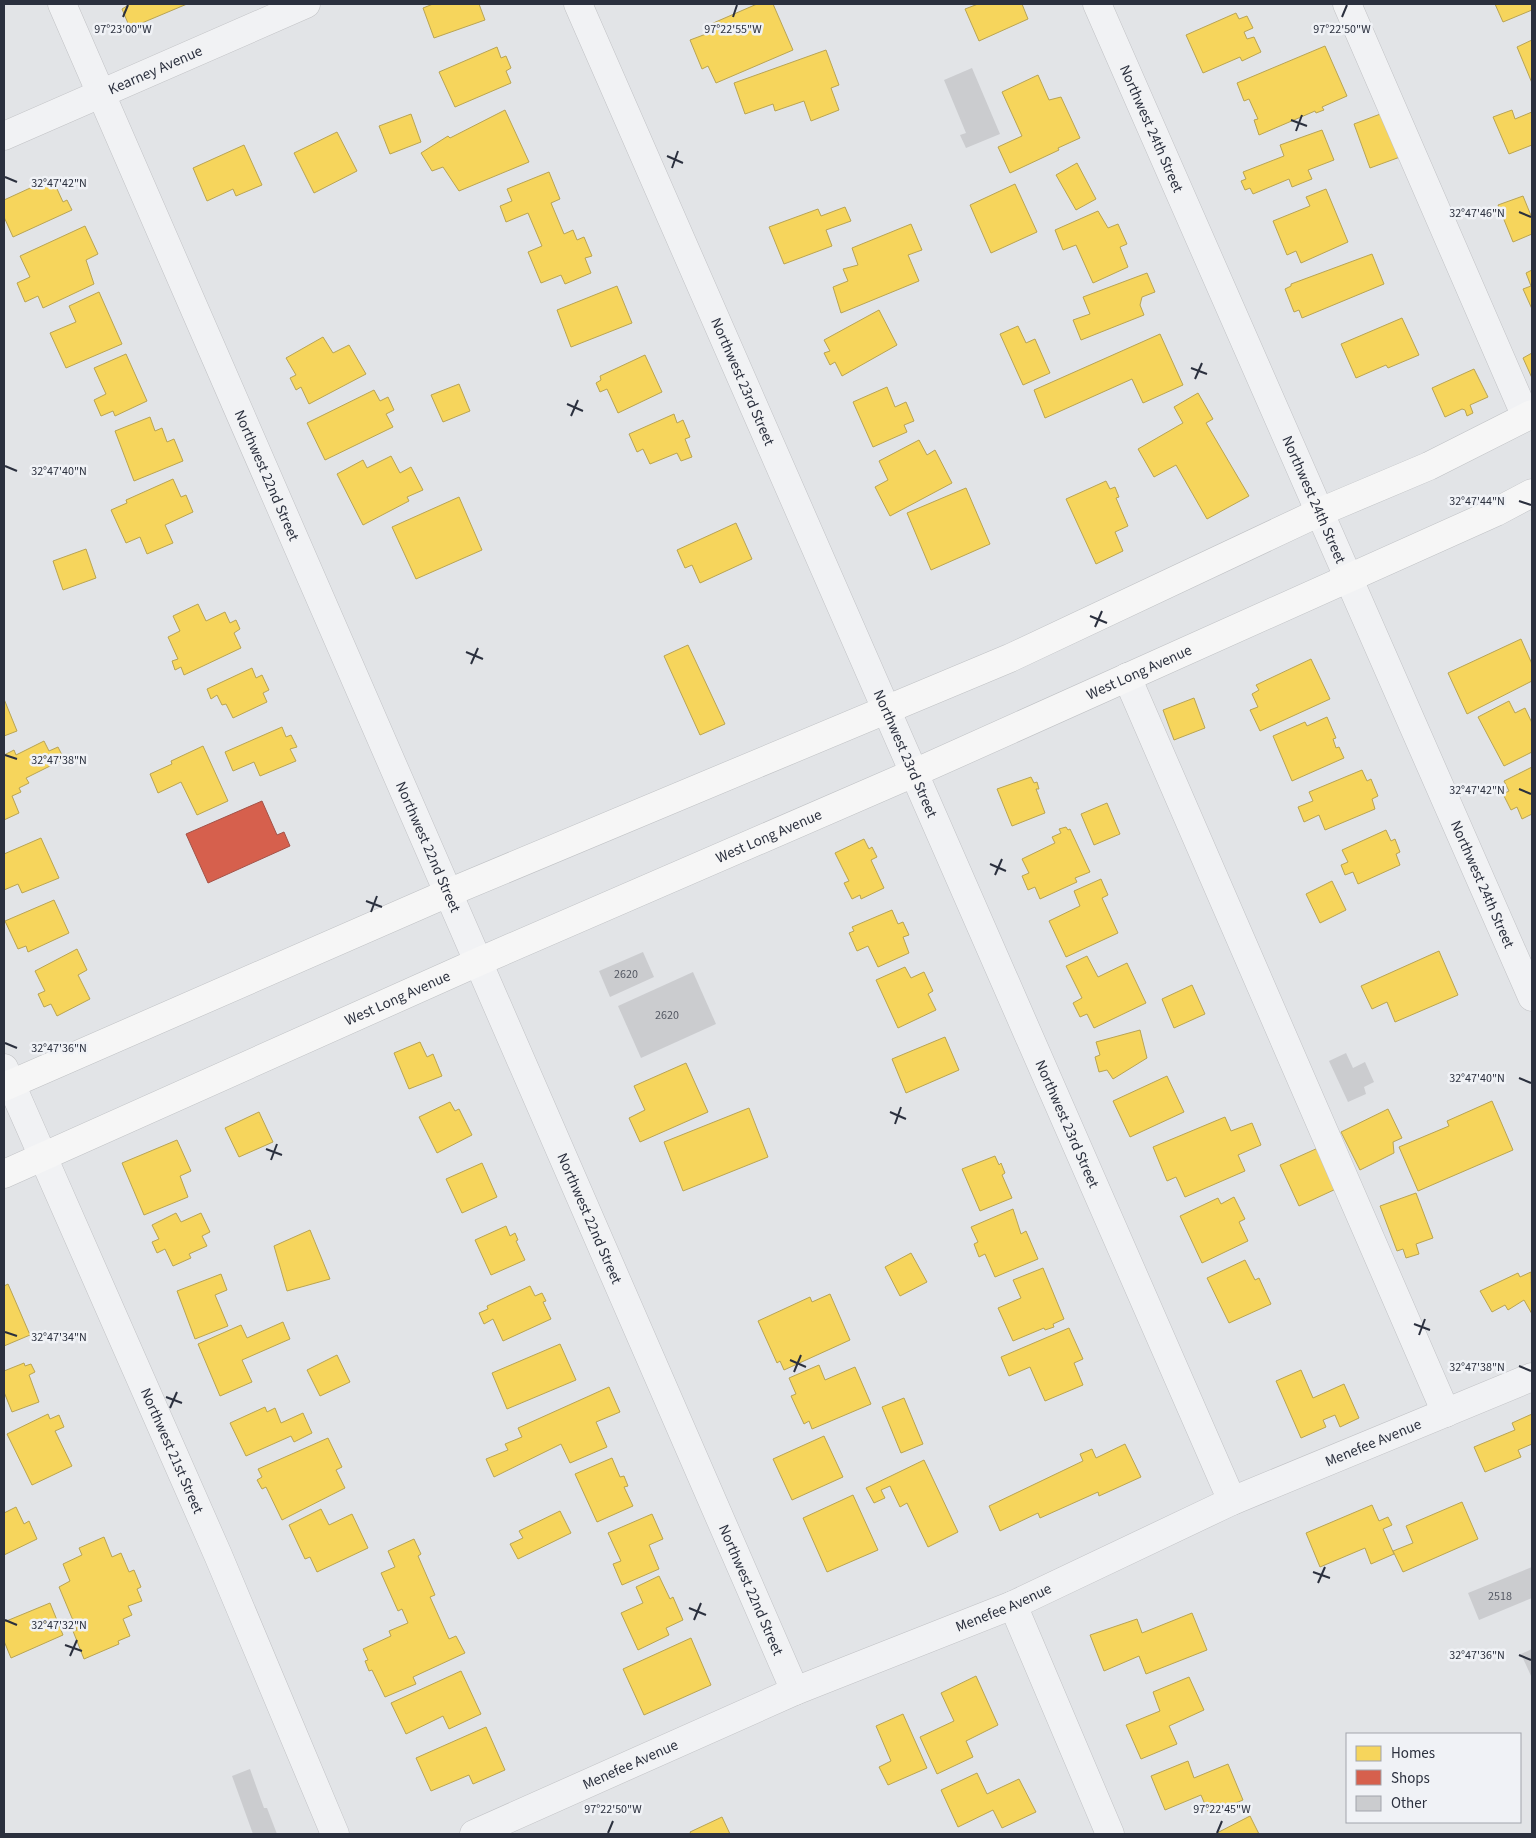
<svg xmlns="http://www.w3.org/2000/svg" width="1536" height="1838" viewBox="0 0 1536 1838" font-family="'Source Sans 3',sans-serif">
<rect width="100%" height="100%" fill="#e2e4e7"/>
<g fill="#f6d55c" stroke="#b9a453">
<polygon points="130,4 187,4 130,28 122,9"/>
<polygon points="433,4 479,4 485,20 434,38 423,8"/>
<polygon points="757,4 773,4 793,50 716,83 708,66 702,69 690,40 714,31 711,24"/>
<polygon points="978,4 1022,4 1028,19 979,41 965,9"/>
<polygon points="1495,4 1532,4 1532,10 1503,22"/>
<polygon points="1236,13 1239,19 1247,16 1253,28 1244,32 1247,39 1254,37 1261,52 1242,61 1240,57 1203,73 1186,35"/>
<polygon points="1532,40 1532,83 1517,47"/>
<polygon points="1325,46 1347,96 1322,107 1324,110 1316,113 1315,111 1259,135 1254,120 1258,119 1249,99 1244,101 1237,83"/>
<polygon points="497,47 501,58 506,56 511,68 506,71 511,83 455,107 439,72"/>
<polygon points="826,50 839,85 831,88 839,110 811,121 804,101 775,111 773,104 745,114 734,83"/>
<polygon points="1038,75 1049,100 1061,97 1080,138 1058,148 1059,150 1010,173 998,147 1022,136 1002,92"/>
<polygon points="505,110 529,162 459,191 443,167 432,171 421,153 448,136 450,138"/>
<polygon points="1512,110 1515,119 1532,112 1532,145 1509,154 1493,117"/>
<polygon points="1383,113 1400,157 1370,168 1354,124"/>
<polygon points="411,114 421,142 390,154 379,126"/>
<polygon points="1322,130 1334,160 1308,170 1312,179 1292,187 1289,179 1253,194 1250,188 1245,190 1241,181 1246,179 1243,172 1284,156 1280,145"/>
<polygon points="337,132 357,171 314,193 294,153"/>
<polygon points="244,145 262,185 236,196 233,189 207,201 193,168"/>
<polygon points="1077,163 1096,199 1076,210 1056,175"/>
<polygon points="549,172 560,199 551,203 564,234 573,230 577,240 584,237 592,256 585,258 591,273 565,284 561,275 541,283 528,252 542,246 528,213 506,222 500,206 512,201 507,189"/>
<polygon points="52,178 63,202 67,200 72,210 13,237 4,217 4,200"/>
<polygon points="1015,184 1037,232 991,253 970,205"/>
<polygon points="1326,189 1348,242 1301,263 1296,251 1287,255 1273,221 1310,206 1306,197"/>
<polygon points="1523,196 1532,218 1532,234 1513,242 1498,205"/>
<polygon points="845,207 851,221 826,230 832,246 784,264 769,227 818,209 821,216"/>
<polygon points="1098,211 1108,228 1118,224 1127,244 1120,247 1128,267 1093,283 1076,245 1063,250 1055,230"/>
<polygon points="911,224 922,250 908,255 919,281 841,313 833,287 848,281 843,269 858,265 852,248"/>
<polygon points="85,226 98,254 86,260 94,284 43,308 38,296 25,302 17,283 30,277 20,256"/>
<polygon points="1372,254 1384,284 1302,318 1299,310 1294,312 1285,289 1291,286 1291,284"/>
<polygon points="1532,270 1532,309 1523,289 1531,286 1526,273"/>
<polygon points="1147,273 1155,292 1142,297 1140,305 1144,315 1081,340 1073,320 1090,314 1083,297"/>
<polygon points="617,286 632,323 571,347 557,310"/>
<polygon points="99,292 122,344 66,368 50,333 76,322 69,306"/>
<polygon points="879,310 897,345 842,376 835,362 830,365 824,353 830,351 824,340"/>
<polygon points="1402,318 1419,355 1388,368 1386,365 1356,378 1341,344"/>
<polygon points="1018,326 1026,343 1035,339 1050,373 1023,385 1000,334"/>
<polygon points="1160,334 1183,385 1143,403 1132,379 1045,418 1034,390"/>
<polygon points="323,337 333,353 349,345 366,374 309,404 301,387 296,390 290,378 296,375 286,358"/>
<polygon points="1532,353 1532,378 1523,358"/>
<polygon points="126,354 147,401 115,416 113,411 101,416 94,400 106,394 94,368"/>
<polygon points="645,355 662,392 618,413 607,389 600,392 596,383 601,380 600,376"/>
<polygon points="1474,369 1488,397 1470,405 1473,413 1467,416 1465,410 1462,409 1445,417 1432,388"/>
<polygon points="459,384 470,411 443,422 431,395"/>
<polygon points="887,387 895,407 906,402 914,421 904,425 907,432 873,447 853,402"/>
<polygon points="374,390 380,401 388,397 394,410 386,414 393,427 325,460 307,423"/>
<polygon points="1198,393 1213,419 1206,423 1249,496 1207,519 1176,465 1154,477 1138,449 1183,423 1174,407"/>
<polygon points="674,414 677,423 683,420 690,437 685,439 692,457 681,461 677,453 650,464 643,449 637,452 629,434"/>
<polygon points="150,417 155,431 162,428 167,442 174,439 183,461 134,481 115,431"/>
<polygon points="919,440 927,455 935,450 952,483 890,516 875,487 888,480 879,461"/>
<polygon points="391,456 400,473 411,467 423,490 407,497 409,501 363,525 337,474 363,460 367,468"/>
<polygon points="173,479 181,497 186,495 193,512 165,525 173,543 147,554 140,537 126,543 111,510 127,503 126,500"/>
<polygon points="1106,481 1110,489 1115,487 1119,497 1116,498 1128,526 1115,532 1123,551 1096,564 1066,499"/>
<polygon points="966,488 990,544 931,570 907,513"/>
<polygon points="459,497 482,550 416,579 392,527"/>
<polygon points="736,523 752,559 700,583 692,565 685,568 677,550"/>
<polygon points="86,549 96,578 63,590 53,561"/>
<polygon points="198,604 206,621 225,612 230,623 236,620 240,629 234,633 241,648 184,675 181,667 175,670 172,661 178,659 168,637 180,631 173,616"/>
<polygon points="1521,639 1532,664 1532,681 1467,714 1448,673"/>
<polygon points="688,645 725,724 700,735 664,656"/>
<polygon points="1311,659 1330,699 1260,731 1250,710 1258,707 1252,694 1259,690 1256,685"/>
<polygon points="252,668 256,678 262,675 269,690 263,693 267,702 233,718 226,704 222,705 217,695 211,699 207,689"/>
<polygon points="1194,698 1205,728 1174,740 1163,710"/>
<polygon points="4,699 17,731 4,736"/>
<polygon points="1509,701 1515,713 1525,708 1532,723 1532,752 1504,766 1478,717"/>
<polygon points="1327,717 1336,738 1333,739 1336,748 1339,747 1344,758 1292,781 1273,736 1305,722 1307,726"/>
<polygon points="282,727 286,737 291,735 297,747 290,749 296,761 260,776 254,762 233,771 225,752"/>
<polygon points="44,741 49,751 58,747 64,759 26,778 29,783 19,788 21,792 12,796 19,813 4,820 4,755 14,750 16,755"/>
<polygon points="203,746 228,801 197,815 181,782 158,793 150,774 172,764 171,761"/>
<polygon points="1532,767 1532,814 1522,819 1517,807 1511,810 1503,794 1509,791 1504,781"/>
<polygon points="1362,770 1367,781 1371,779 1378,796 1372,799 1375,809 1325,830 1319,815 1304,822 1298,807 1313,801 1309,792"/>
<polygon points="1031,777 1034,783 1037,782 1039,789 1036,789 1045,813 1012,826 997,789"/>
<polygon points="1107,803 1120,834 1094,845 1081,814"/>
<polygon points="1066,827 1068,830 1070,829 1090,872 1075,878 1077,882 1040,899 1035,887 1028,890 1022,876 1029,873 1022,859 1055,843 1052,837 1061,833 1059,829"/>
<polygon points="1386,830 1391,841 1395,839 1400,852 1396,854 1400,865 1358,884 1353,872 1345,875 1341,865 1348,862 1342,850"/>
<polygon points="41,838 59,878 22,893 18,884 4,890 4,854"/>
<polygon points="864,839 869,849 872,847 877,857 871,860 884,888 861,899 860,895 852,899 844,883 849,881 835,853"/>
<polygon points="1101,879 1108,895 1102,898 1118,933 1066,957 1049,921 1080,906 1074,891"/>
<polygon points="1332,881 1346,910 1320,923 1306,894"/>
<polygon points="54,900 69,933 28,952 26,946 18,949 5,921"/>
<polygon points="892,910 898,924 903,922 909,935 903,937 909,953 878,967 868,946 857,951 849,933 854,931 852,927"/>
<polygon points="77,949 87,970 78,975 90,999 57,1016 51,1004 44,1007 38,994 45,991 35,971"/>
<polygon points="1439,951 1458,995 1395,1022 1387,1002 1372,1009 1361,986"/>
<polygon points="1087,956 1098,977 1127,963 1146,1003 1094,1028 1087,1014 1080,1017 1073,1003 1082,998 1066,966"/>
<polygon points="905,967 911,978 924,972 933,991 928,994 936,1010 898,1028 876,980"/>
<polygon points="1192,985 1205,1014 1174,1028 1162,999"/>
<polygon points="1140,1030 1147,1058 1113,1079 1107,1070 1099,1072 1095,1057 1100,1055 1096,1042"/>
<polygon points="945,1037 959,1070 906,1093 892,1059"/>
<polygon points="420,1042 427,1057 433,1054 442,1076 409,1089 394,1053"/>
<polygon points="686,1063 708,1112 640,1142 629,1118 645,1110 634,1086"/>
<polygon points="1167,1076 1184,1112 1130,1137 1113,1101"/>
<polygon points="1492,1101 1513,1150 1418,1191 1399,1147 1449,1126 1447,1121"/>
<polygon points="450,1102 455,1111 459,1109 472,1135 437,1153 419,1117"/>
<polygon points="749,1108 768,1157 683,1191 664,1142"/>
<polygon points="1388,1109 1402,1138 1393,1142 1394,1153 1360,1170 1341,1132"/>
<polygon points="259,1112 273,1142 239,1157 225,1128"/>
<polygon points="1225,1117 1231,1131 1252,1123 1261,1145 1238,1155 1245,1171 1185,1197 1176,1177 1167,1181 1153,1147"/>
<polygon points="177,1140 191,1171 180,1176 188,1197 144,1215 122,1163"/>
<polygon points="1318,1148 1336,1189 1299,1206 1280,1165"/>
<polygon points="995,1156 999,1165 1001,1163 1005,1173 1002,1175 1012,1198 980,1211 962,1169"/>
<polygon points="482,1163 497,1197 462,1213 446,1179"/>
<polygon points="1416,1193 1433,1238 1416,1244 1419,1254 1406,1258 1403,1249 1397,1251 1380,1206"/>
<polygon points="1234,1197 1245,1219 1239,1222 1248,1241 1202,1263 1180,1216 1218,1198 1221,1204"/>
<polygon points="1013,1209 1021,1234 1026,1231 1038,1259 995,1277 985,1254 979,1257 974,1244 978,1242 971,1227"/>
<polygon points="176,1213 181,1222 201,1213 210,1232 202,1236 207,1246 189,1254 191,1258 173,1266 165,1249 157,1253 152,1242 159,1239 152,1225"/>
<polygon points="506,1226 510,1236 515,1233 518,1240 516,1241 525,1260 491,1275 475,1240"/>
<polygon points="310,1230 330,1279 287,1291 274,1246"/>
<polygon points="911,1253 927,1282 900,1296 885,1267"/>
<polygon points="1245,1260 1255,1280 1259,1278 1271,1304 1229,1323 1207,1278"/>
<polygon points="1043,1268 1064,1319 1053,1324 1054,1327 1045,1330 1044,1328 1013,1341 998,1308 1021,1298 1013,1280"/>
<polygon points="1531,1272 1532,1314 1524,1300 1508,1310 1505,1305 1492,1312 1480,1291 1518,1273 1520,1277"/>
<polygon points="221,1274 227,1290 215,1295 228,1326 195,1339 177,1291"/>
<polygon points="8,1284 30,1335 4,1346 4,1286"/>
<polygon points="530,1286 535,1296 542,1293 546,1301 543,1302 551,1319 503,1341 493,1319 484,1324 479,1313 488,1309 487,1306"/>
<polygon points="830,1294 850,1340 784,1370 780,1361 777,1363 758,1321 810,1297 812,1302"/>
<polygon points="283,1322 290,1339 242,1360 252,1382 220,1396 198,1344 241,1325 247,1338"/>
<polygon points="1069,1328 1083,1359 1074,1363 1083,1385 1045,1401 1030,1367 1009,1376 1001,1357"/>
<polygon points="560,1344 576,1380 507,1409 492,1373"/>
<polygon points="337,1355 350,1382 320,1396 307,1370"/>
<polygon points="24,1363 25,1366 31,1364 35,1372 29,1375 39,1402 12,1412 4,1392 4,1371"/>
<polygon points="819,1365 825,1380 855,1367 871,1404 812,1429 809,1421 804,1424 791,1396 796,1394 789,1378"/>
<polygon points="1301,1370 1313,1398 1344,1384 1359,1418 1340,1427 1335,1415 1323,1420 1326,1427 1301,1438 1276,1381"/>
<polygon points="609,1387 620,1412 596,1422 607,1447 570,1463 561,1444 494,1477 486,1459 508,1450 505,1444 522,1437 518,1428"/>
<polygon points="904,1398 923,1444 901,1453 882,1407"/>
<polygon points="265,1407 267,1412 275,1408 281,1423 303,1413 312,1433 294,1442 291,1436 246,1456 230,1423"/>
<polygon points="48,1414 50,1419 59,1415 64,1427 55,1431 72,1466 32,1485 7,1434"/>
<polygon points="1532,1414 1532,1444 1518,1450 1521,1457 1485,1472 1474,1447 1515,1430 1512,1423"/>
<polygon points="824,1436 843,1477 792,1500 773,1459"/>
<polygon points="328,1438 342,1467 336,1470 345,1488 282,1520 266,1487 262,1489 257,1480 262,1477 258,1469"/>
<polygon points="1125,1444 1141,1477 1099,1496 1098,1492 1040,1518 1038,1513 1000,1531 989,1506 1083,1461 1080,1454 1092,1449 1096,1458"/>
<polygon points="612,1458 620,1477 624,1476 628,1486 624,1487 633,1506 597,1522 575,1474"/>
<polygon points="924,1460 958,1532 928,1547 907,1503 900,1507 890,1486 881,1490 885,1498 874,1503 866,1488"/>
<polygon points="853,1495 878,1550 827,1572 803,1518"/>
<polygon points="1462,1502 1478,1539 1403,1572 1393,1551 1413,1543 1406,1526"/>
<polygon points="1372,1505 1379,1521 1388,1517 1392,1525 1383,1529 1394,1554 1371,1564 1365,1548 1320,1567 1306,1533"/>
<polygon points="16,1507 24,1524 29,1521 37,1539 4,1555 4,1513"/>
<polygon points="321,1509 329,1525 352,1514 368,1548 317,1572 310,1557 305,1559 289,1525"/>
<polygon points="560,1511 571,1533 518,1559 510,1544 523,1538 519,1531"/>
<polygon points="652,1514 663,1539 649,1545 659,1569 622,1585 613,1564 621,1561 608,1533"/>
<polygon points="104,1537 112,1557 121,1553 129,1572 134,1570 141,1587 137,1589 142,1601 128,1606 132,1615 123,1619 130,1636 118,1641 119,1644 84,1659 73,1631 77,1630 59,1587 70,1581 63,1564 82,1555 79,1548"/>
<polygon points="414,1539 421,1554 418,1556 435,1595 430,1597 449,1639 456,1636 465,1653 413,1677 416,1684 385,1697 372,1670 369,1671 365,1661 368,1660 363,1649 391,1636 389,1631 408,1623 402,1609 398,1611 381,1573 395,1567 388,1551"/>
<polygon points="659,1576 670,1599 673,1597 683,1620 666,1628 669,1635 638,1650 621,1613 643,1603 636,1587"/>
<polygon points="50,1603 63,1635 11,1658 4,1641 4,1622"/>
<polygon points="1192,1613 1207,1650 1146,1674 1139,1656 1104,1671 1090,1635 1137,1619 1142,1633"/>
<polygon points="691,1638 711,1685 644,1715 623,1669"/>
<polygon points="461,1671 481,1714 449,1729 443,1716 406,1734 391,1703"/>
<polygon points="976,1676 998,1725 966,1741 973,1757 937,1774 920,1737 954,1721 941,1693"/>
<polygon points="1189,1677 1204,1710 1169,1726 1177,1744 1141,1759 1126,1725 1160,1711 1153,1692"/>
<polygon points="903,1714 927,1768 888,1785 879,1767 891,1761 876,1726"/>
<polygon points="486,1727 505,1770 473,1784 469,1775 431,1791 416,1758"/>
<polygon points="1188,1761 1194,1778 1228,1764 1243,1800 1209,1814 1201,1795 1165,1810 1151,1776"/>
<polygon points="977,1773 987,1794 1019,1779 1036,1812 1002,1828 993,1810 958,1827 941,1790"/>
<polygon points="1250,1816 1259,1834 1215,1834"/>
<polygon points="722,1817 730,1834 691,1834 690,1832"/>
</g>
<polygon fill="#d6604d" stroke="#a35248" points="262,801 277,835 284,832 290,846 208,883 186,834"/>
<g fill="#cbcccf">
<polygon points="972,68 1000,134 966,148 960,135 966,133 944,80"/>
<polygon points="643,952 654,977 610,997 599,971"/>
<polygon points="693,972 716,1024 641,1058 618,1006"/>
<polygon points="1346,1053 1353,1068 1365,1062 1374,1082 1364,1087 1366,1094 1348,1102 1329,1061"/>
<polygon points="1532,1567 1532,1598 1479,1620 1468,1593"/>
<polygon points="1532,1649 1532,1678 1521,1654"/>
<polygon points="250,1769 264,1808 267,1808 277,1834 253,1834 232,1776"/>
</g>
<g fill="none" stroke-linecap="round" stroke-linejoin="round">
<g stroke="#c1c2c5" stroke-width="29">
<g id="minor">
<path id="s1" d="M62,4L795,1691"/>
<path id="s2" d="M578,4L1232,1501"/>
<path id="s3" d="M1097,4L1532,997"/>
<polyline points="1347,4 1526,417"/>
<path id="s4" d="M4,136L306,4"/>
<polyline points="1127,677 1446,1413"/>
<path id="s5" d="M4,1068L218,1555L335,1834"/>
<polyline points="1013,1605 1110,1834"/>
<path id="s6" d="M474,1834L795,1691L1013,1605L1232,1501L1532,1377"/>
</g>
</g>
<g stroke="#bfc1c4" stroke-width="29">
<g id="major">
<polyline points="4,1087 448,893 1010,658 1320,512 1429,466 1532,414"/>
<path id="s7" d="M4,1174L478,962L914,773L1496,512L1532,493"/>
</g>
</g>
<use href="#minor" stroke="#f1f2f4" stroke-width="28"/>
<use href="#major" stroke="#f6f6f6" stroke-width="28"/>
</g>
<path fill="none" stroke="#2b303e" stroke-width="2" d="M123,17L128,5M733,17L737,5M1342,17L1347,5M1291,120L1307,126M1296,131L1302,115M667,156L683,163M672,168L678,151M5,177L17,182M1519,212L1531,217M1191,368L1207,374M1195,379L1202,363M567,404L583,411M571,416L578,400M5,466L17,471M1519,501L1531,505M1090,616L1107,623M1095,627L1102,611M466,652L483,659M471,664L478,648M5,755L17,759M1519,789L1531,794M990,864L1006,871M995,875L1002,859M366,901L382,907M371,912L377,896M5,1043L17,1048M1519,1078L1531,1083M890,1112L906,1119M895,1124L901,1107M266,1149L282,1155M271,1160L277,1144M1414,1324L1430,1330M5,1332L17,1336M1419,1335L1425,1319M790,1360L806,1367M1519,1366L1531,1371M794,1372L801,1355M166,1397L182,1403M170,1408L177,1392M1313,1572L1330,1578M1318,1583L1325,1567M689,1608L706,1615M5,1620L17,1625M694,1620L701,1603M65,1645L82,1651M1519,1655L1531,1660M70,1656L77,1640M608,1833L613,1821M1217,1833L1222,1821"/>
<g text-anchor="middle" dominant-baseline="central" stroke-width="5" stroke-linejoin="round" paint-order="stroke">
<g font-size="12" fill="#545863">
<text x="626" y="974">2620</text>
<text x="667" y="1015">2620</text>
<text x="1500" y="1596">2518</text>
</g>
<g font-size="15" fill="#2b303e" stroke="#f0f2f6">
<text stroke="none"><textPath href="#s4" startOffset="165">Kearney Avenue</textPath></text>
<text stroke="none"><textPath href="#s3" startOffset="136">Northwest 24th Street</textPath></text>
<text stroke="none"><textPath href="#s2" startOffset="412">Northwest 23rd Street</textPath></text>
<text stroke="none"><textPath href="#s1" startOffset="514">Northwest 22nd Street</textPath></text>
<text stroke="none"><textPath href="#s3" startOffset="541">Northwest 24th Street</textPath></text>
<text stroke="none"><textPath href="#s7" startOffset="1241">West Long Avenue</textPath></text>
<text stroke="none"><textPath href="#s2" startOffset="818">Northwest 23rd Street</textPath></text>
<text stroke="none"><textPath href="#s7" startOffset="836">West Long Avenue</textPath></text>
<text stroke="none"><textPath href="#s1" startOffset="919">Northwest 22nd Street</textPath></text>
<text stroke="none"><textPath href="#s3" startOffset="961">Northwest 24th Street</textPath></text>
<text stroke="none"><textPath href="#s7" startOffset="431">West Long Avenue</textPath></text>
<text stroke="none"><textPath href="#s2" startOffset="1222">Northwest 23rd Street</textPath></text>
<text stroke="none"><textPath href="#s1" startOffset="1324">Northwest 22nd Street</textPath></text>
<text stroke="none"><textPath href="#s6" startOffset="981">Menefee Avenue</textPath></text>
<text stroke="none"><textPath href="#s5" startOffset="418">Northwest 21st Street</textPath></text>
<text stroke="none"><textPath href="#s1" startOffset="1729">Northwest 22nd Street</textPath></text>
<text stroke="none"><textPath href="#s6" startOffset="576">Menefee Avenue</textPath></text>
<text stroke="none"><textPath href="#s6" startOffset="171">Menefee Avenue</textPath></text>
</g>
</g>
<g font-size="12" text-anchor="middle" fill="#2b303e" stroke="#f0f2f6" stroke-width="5" stroke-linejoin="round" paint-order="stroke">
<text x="1342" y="33">97°22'50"W</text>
<text x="123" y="33">97°23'00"W</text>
<text x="733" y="33">97°22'55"W</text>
<text x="59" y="187">32°47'42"N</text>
<text x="1477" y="217">32°47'46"N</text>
<text x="59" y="475">32°47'40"N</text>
<text x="1477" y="505">32°47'44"N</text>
<text x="59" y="764">32°47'38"N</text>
<text x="1477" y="794">32°47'42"N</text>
<text x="59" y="1052">32°47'36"N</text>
<text x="1477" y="1082">32°47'40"N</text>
<text x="59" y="1341">32°47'34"N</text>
<text x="1477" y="1371">32°47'38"N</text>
<text x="59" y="1629">32°47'32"N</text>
<text x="1477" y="1659">32°47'36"N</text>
<text x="613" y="1813">97°22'50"W</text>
<text x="1222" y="1813">97°22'45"W</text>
</g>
<rect width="1536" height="1838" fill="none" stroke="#2b303e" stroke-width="10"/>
<rect x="1346" y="1733" width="175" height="90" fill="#f0f2f6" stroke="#a1a4ac"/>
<rect x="1356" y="1746" width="25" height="15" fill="#f6d55c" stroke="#a1a4ac"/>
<text x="1391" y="1758" font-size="15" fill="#2b303e">Homes</text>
<rect x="1356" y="1770" width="25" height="15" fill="#d6604d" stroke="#a1a4ac"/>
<text x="1391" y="1783" font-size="15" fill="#2b303e">Shops</text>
<rect x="1356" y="1796" width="25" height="15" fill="#cbcccf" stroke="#a1a4ac"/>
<text x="1391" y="1808" font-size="15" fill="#2b303e">Other</text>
</svg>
